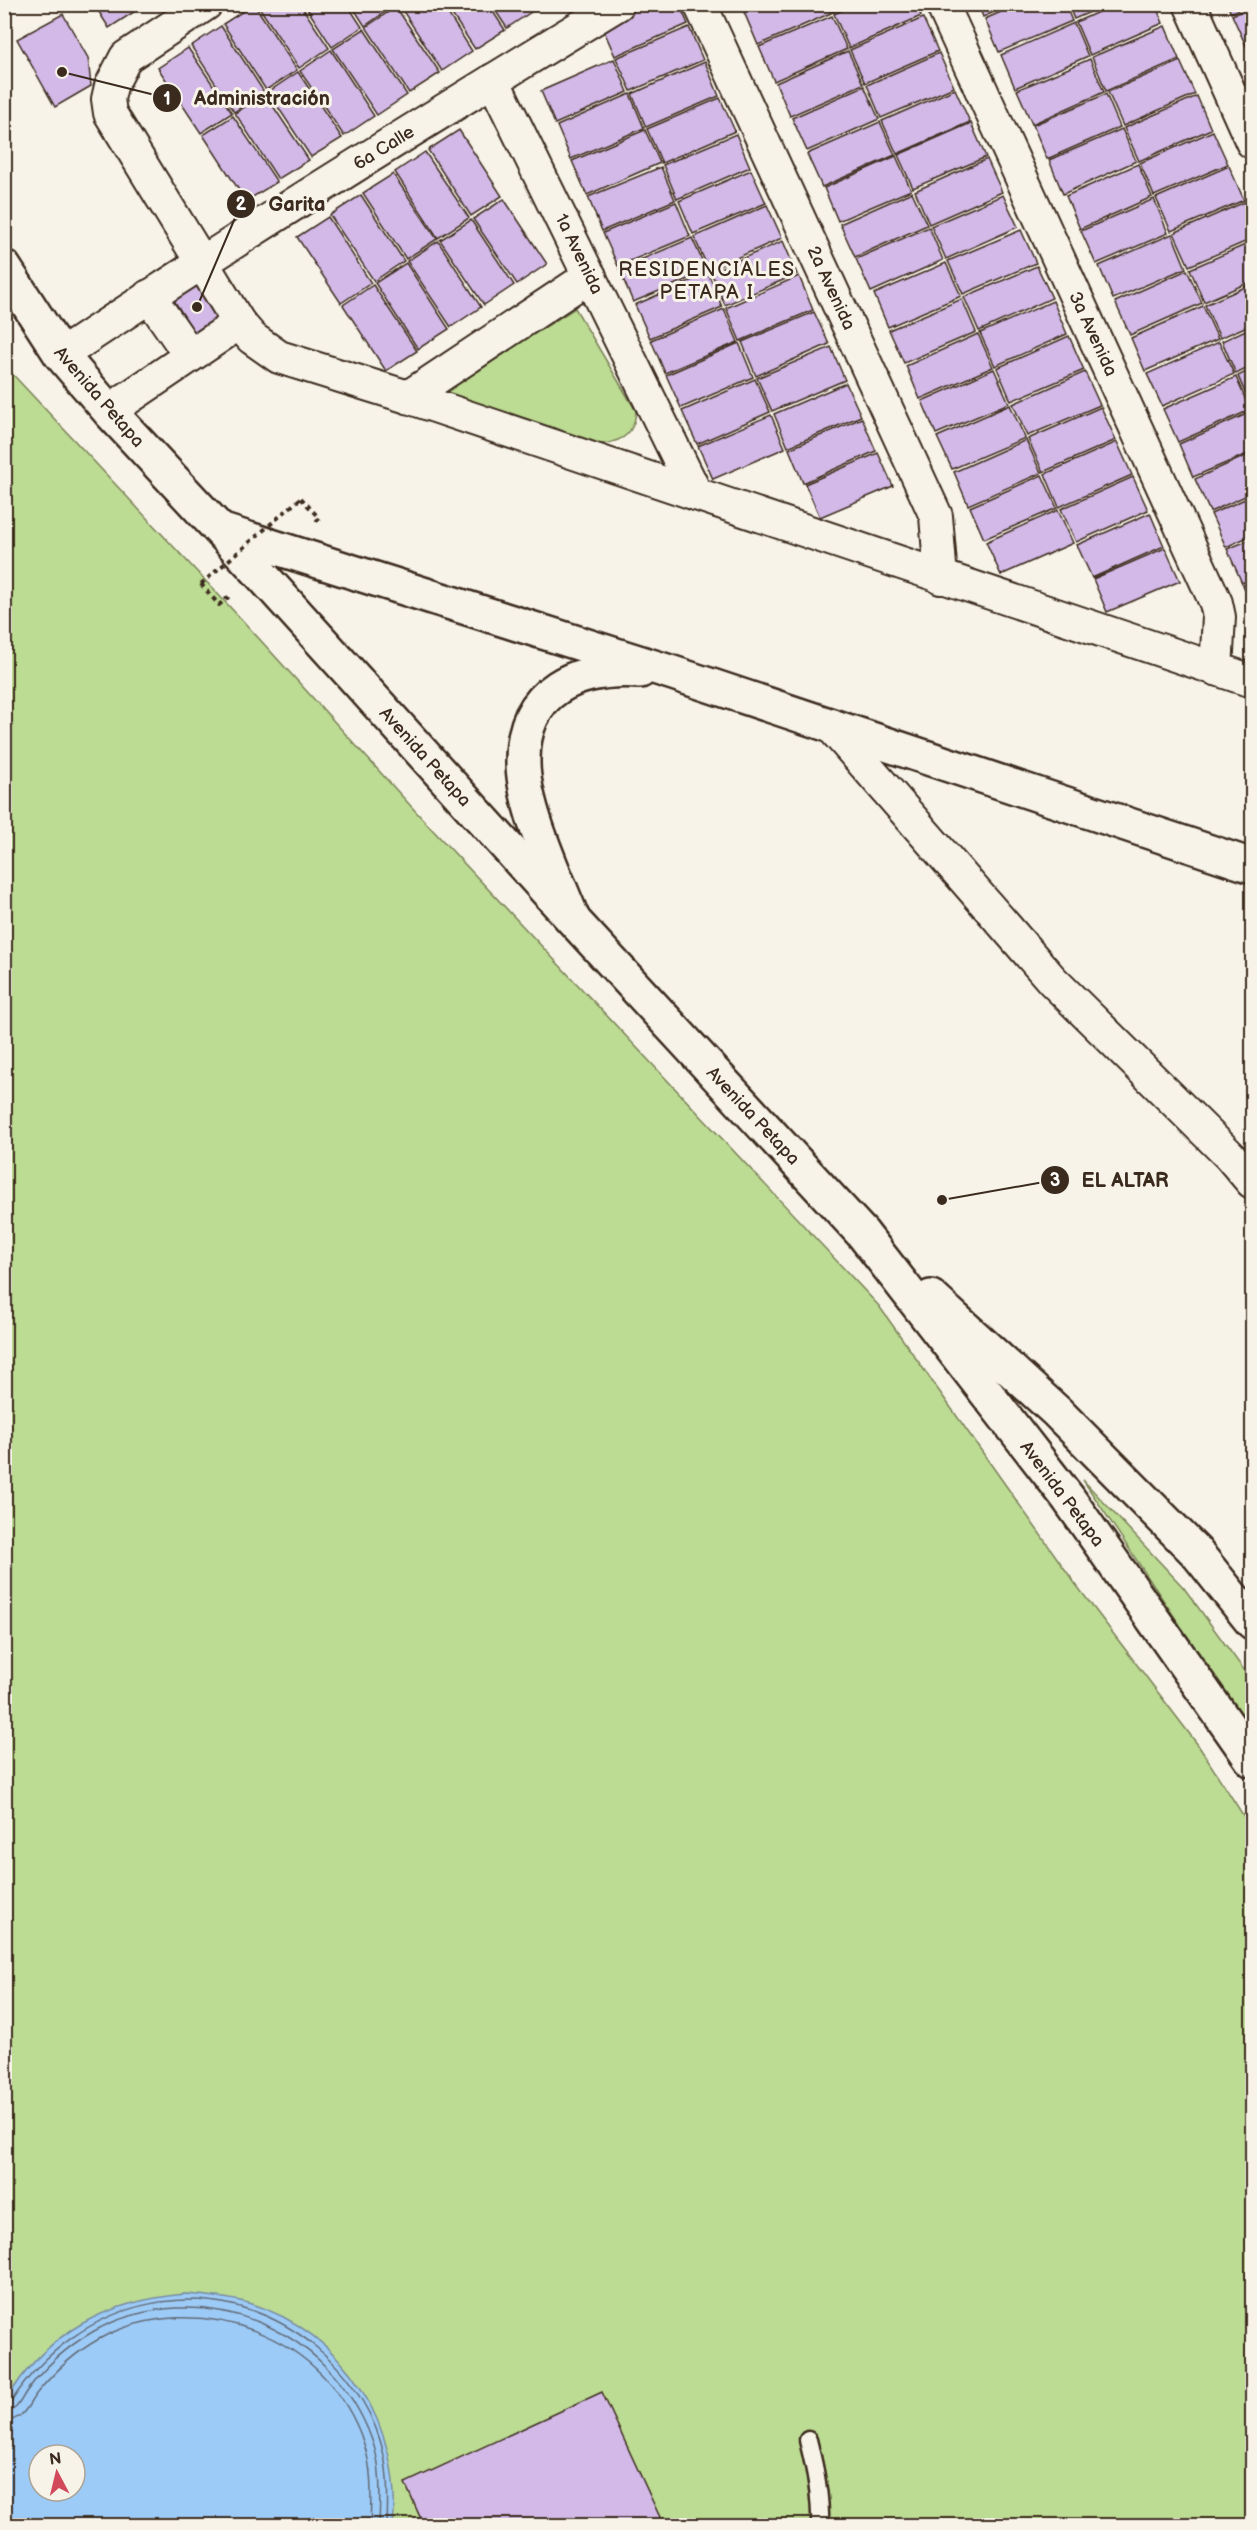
<svg xmlns="http://www.w3.org/2000/svg" width="1257" height="2530" viewBox="0 0 1257 2530" font-family="'Balsamiq Sans',sans-serif">
<rect width="100%" height="100%" fill="#f7f3e8"/>
<filter id="ink" filterUnits="userSpaceOnUse"><feTurbulence type="fractalNoise" baseFrequency=".0167" numOctaves="2"/><feDisplacementMap in="SourceGraphic" scale="12" xChannelSelector="R" yChannelSelector="G"/><feConvolveMatrix kernelMatrix="1 2 1 2 8 2 1 2 1" color-interpolation-filters="sRGB"/></filter>
<g filter="url(#ink)">
<g fill="#bcdb93" stroke="#7c8258" stroke-width="1.5" fill-rule="evenodd">
<path d="M575,308L636,411C634,438 618,443 593,445L442,393Z"/>
<path d="M4,365L243,621L429,826L879,1306L1074,1582L1198,1745L1252,1829V2525H5ZM39,2455H75V2491H39Z"/>
<polygon points="1083,1480 1184,1588 1252,1681 1252,1733"/>
</g>
<path fill="#9dcbf8" stroke="#768ba1" stroke-width="1.5" fill-rule="evenodd" d="M185,2294C207,2296 227,2297 248,2303C345,2331 403,2428 393,2525H5V2403C44,2332 107,2301 185,2294ZM39,2455H75V2491H39Z"/>
<g fill="none" stroke-linecap="round" stroke-linejoin="round">
<g stroke="#626a75" stroke-width="1.5">
<path d="M4,2404L11,2402C78,2296 216,2264 316,2347C344,2370 369,2404 380,2440C389,2468 388,2496 387,2526"/>
<path d="M4,2412C18,2411 20,2401 26,2392C44,2367 68,2346 94,2331C201,2274 331,2327 372,2440C382,2467 380,2497 379,2526"/>
<path d="M4,2421C11,2421 16,2419 21,2415C28,2409 31,2400 37,2393C55,2371 74,2353 99,2339C198,2286 329,2336 364,2444C373,2471 371,2498 370,2526"/>
</g>
</g>
<g fill="#d2b9e7" stroke="#3b2a1e" stroke-width="1.5">
<polygon points="94,4 137,4 140,8 109,28"/>
<polygon points="254,4 297,70 266,90 223,24"/>
<polygon points="257,4 300,4 329,48 299,68"/>
<polygon points="304,4 347,4 362,27 332,47"/>
<polygon points="351,4 394,4 395,5 365,26"/>
<polygon points="442,4 472,51 442,71 399,5"/>
<polygon points="445,4 488,4 505,30 475,49"/>
<polygon points="491,4 535,4 537,8 507,28"/>
<polygon points="642,4 679,4 688,24 615,56 600,22"/>
<polygon points="760,4 827,4 831,13 758,45 744,12"/>
<polygon points="830,4 850,4 833,12"/>
<polygon points="856,4 916,4 921,16 849,48 834,14"/>
<polygon points="978,4 1012,4 983,17"/>
<polygon points="1019,4 1065,4 1072,21 999,52 985,19"/>
<polygon points="1068,4 1109,4 1074,19"/>
<polygon points="1116,4 1155,4 1163,23 1090,55 1076,22"/>
<polygon points="1227,4 1250,4 1231,13"/>
<polygon points="396,7 440,73 409,93 366,27"/>
<polygon points="1252,7 1252,46 1247,48 1232,15"/>
<polygon points="63,14 88,58 91,86 55,107 17,39"/>
<polygon points="832,16 847,49 774,81 759,47"/>
<polygon points="923,18 938,51 865,83 850,50"/>
<polygon points="1074,23 1088,56 1015,88 1001,55"/>
<polygon points="221,26 264,92 234,112 191,46"/>
<polygon points="1165,26 1179,59 1106,91 1092,57"/>
<polygon points="689,27 703,60 631,91 616,58"/>
<polygon points="364,29 407,95 377,115 333,49"/>
<polygon points="188,48 232,113 201,133 158,68"/>
<polygon points="331,50 374,116 344,136 300,71"/>
<polygon points="848,51 863,84 790,116 776,83"/>
<polygon points="939,53 954,87 881,118 867,85"/>
<polygon points="614,59 628,92 555,124 541,91"/>
<polygon points="1090,59 1104,92 1032,124 1017,90"/>
<polygon points="1180,61 1195,94 1123,126 1108,92"/>
<polygon points="705,62 719,96 646,127 632,94"/>
<polygon points="298,72 342,138 311,157 268,92"/>
<polygon points="864,86 879,119 807,151 792,118"/>
<polygon points="955,89 970,122 897,154 882,121"/>
<polygon points="265,94 309,160 278,179 235,113"/>
<polygon points="630,94 644,128 571,159 557,126"/>
<polygon points="1106,94 1120,127 1047,159 1033,125"/>
<polygon points="1197,96 1211,129 1139,161 1124,128"/>
<polygon points="720,98 735,131 662,163 647,129"/>
<polygon points="233,116 277,182 246,201 203,135"/>
<polygon points="880,122 895,155 822,187 807,154"/>
<polygon points="971,123 986,157 913,188 898,155"/>
<polygon points="1122,129 1136,161 1063,194 1049,160"/>
<polygon points="459,130 502,196 471,216 428,150"/>
<polygon points="645,130 660,163 587,195 572,161"/>
<polygon points="1213,131 1228,164 1154,196 1140,163"/>
<polygon points="736,134 750,167 677,199 663,165"/>
<polygon points="425,152 469,218 438,238 395,172"/>
<polygon points="896,156 911,190 838,221 824,188"/>
<polygon points="987,159 1002,192 929,224 915,191"/>
<polygon points="1138,164 1152,197 1080,229 1066,196"/>
<polygon points="1229,166 1244,200 1171,231 1156,198"/>
<polygon points="661,167 675,200 602,231 588,197"/>
<polygon points="751,170 766,203 693,234 679,201"/>
<polygon points="393,174 437,239 406,259 363,193"/>
<polygon points="912,192 927,225 855,257 840,224"/>
<polygon points="361,195 404,261 374,281 330,215"/>
<polygon points="1003,195 1018,227 946,259 931,226"/>
<polygon points="504,199 547,264 517,284 473,219"/>
<polygon points="1154,199 1168,233 1096,264 1081,231"/>
<polygon points="1247,201 1252,215 1252,239 1189,266 1174,233"/>
<polygon points="676,202 690,236 618,266 603,233"/>
<polygon points="767,205 782,238 709,270 694,237"/>
<polygon points="328,217 371,283 341,303 297,237"/>
<polygon points="471,220 514,285 484,305 440,240"/>
<polygon points="929,227 943,260 871,292 856,259"/>
<polygon points="1021,230 1036,263 963,294 948,261"/>
<polygon points="1172,234 1186,268 1113,299 1099,266"/>
<polygon points="692,238 707,271 633,302 619,269"/>
<polygon points="438,241 481,307 451,327 407,261"/>
<polygon points="783,241 797,274 725,305 711,272"/>
<polygon points="1252,242 1252,281 1204,302 1190,269"/>
<polygon points="182,255 238,342 211,359 156,272"/>
<polygon points="406,263 449,329 418,349 375,283"/>
<polygon points="946,263 961,296 888,327 874,294"/>
<polygon points="1037,266 1052,298 979,331 964,297"/>
<polygon points="1187,270 1202,303 1130,335 1115,302"/>
<polygon points="708,273 722,307 650,338 635,305"/>
<polygon points="799,276 813,310 740,341 726,308"/>
<polygon points="1252,284 1252,324 1220,338 1205,305"/>
<polygon points="373,285 417,351 386,371 343,305"/>
<polygon points="962,299 976,332 904,363 889,330"/>
<polygon points="1053,301 1067,334 995,366 980,333"/>
<polygon points="1203,306 1218,339 1145,371 1131,338"/>
<polygon points="724,309 738,342 665,373 651,340"/>
<polygon points="814,312 829,344 756,376 742,342"/>
<polygon points="1252,327 1252,366 1236,374 1222,341"/>
<polygon points="978,334 993,367 920,399 906,366"/>
<polygon points="1069,336 1084,370 1011,401 997,368"/>
<polygon points="1219,342 1234,374 1162,406 1147,374"/>
<polygon points="739,343 753,377 681,408 666,375"/>
<polygon points="831,347 845,380 772,411 757,378"/>
<polygon points="994,369 1009,403 936,434 922,401"/>
<polygon points="1252,369 1252,409 1238,376"/>
<polygon points="1085,372 1100,405 1027,436 1013,404"/>
<polygon points="1236,377 1250,410 1178,442 1163,409"/>
<polygon points="755,379 770,412 697,444 682,411"/>
<polygon points="846,383 861,416 788,447 774,414"/>
<polygon points="1010,405 1025,438 952,469 937,437"/>
<polygon points="1101,407 1116,440 1043,472 1028,439"/>
<polygon points="1251,412 1252,452 1193,477 1179,444"/>
<polygon points="771,415 785,448 713,479 698,446"/>
<polygon points="862,418 876,451 803,483 789,449"/>
<polygon points="1026,440 1041,473 968,505 954,472"/>
<polygon points="1117,442 1132,475 1059,507 1045,474"/>
<polygon points="878,453 893,486 820,517 805,484"/>
<polygon points="1252,453 1252,493 1210,512 1195,479"/>
<polygon points="1042,475 1057,508 984,539 970,507"/>
<polygon points="1133,477 1148,510 1076,542 1061,509"/>
<polygon points="1252,496 1252,535 1226,547 1211,514"/>
<polygon points="1058,510 1073,543 1001,575 986,542"/>
<polygon points="1150,513 1164,546 1092,578 1077,545"/>
<polygon points="1252,539 1252,578 1242,583 1227,549"/>
<polygon points="1165,548 1180,581 1107,612 1093,579"/>
<polygon points="1252,581 1252,606 1243,585"/>
<polygon points="602,2392 664,2526 424,2526 405,2483"/>
</g>
<g fill="none" stroke-linecap="round" stroke-linejoin="round">
<g stroke="#3b2a1e" stroke-width="21">
<path id="service" d="M808,2440C815,2468 821,2496 820,2526"/>
</g>
<g stroke="#3b2a1e" stroke-width="36">
<g id="minor">
<polyline points="206,4 126,57 111,86 108,99 110,113 239,323 252,338 279,357 408,397 1252,681"/>
<polyline points="700,4 936,516 941,578"/>
<polyline points="942,4 1216,603 1219,617 1216,669"/>
<polyline points="1190,4 1252,142"/>
<polyline points="493,80 696,494"/>
<polyline points="149,296 190,355"/>
<path d="M61,355C244,233 430,118 618,4"/>
<polyline points="408,397 590,276"/>
<polyline points="109,411 239,323"/>
<polyline points="832,727 1052,980 1230,1156 1252,1182"/>
</g>
</g>
<g stroke="#3b2a1e" stroke-width="38">
<g id="tertiary">
<polyline points="220,530 673,673 1252,866"/>
<path d="M572,917C555,875 522,804 523,760C523,689 577,667 640,671"/>
</g>
</g>
<g stroke="#3b2a1e" stroke-width="38">
<g id="primary">
<polyline points="4,267 61,355 109,411 258,571 574,921 863,1234 1068,1498 1252,1760"/>
<polyline points="931,1297 1057,1412 1196,1552 1252,1622"/>
</g>
</g>
<g stroke="#3b2a1e" stroke-width="4" stroke-dasharray="4.5 4.5" stroke-linecap="butt">
<polyline points="301,498 319,518 316,522"/>
<polyline points="201,584 219,605 232,594"/>
</g>
<use href="#service" stroke="#f7f3e8" stroke-width="16"/>
<use href="#minor" stroke="#f7f3e8" stroke-width="32"/>
<use href="#tertiary" stroke="#f7f3e8" stroke-width="33"/>
<use href="#primary" stroke="#f7f3e8" stroke-width="33"/>
<polyline stroke="#3b2a1e" stroke-width="4" stroke-dasharray="4.5 4.5" stroke-linecap="butt" points="201,584 301,498"/>
</g>
</g>
<g text-anchor="middle" dominant-baseline="central" stroke-width="6" stroke-linejoin="round" paint-order="stroke">
<g font-size="18" fill="#3b2a1e" stroke="#f7f3e8">
<text transform="translate(384 148) rotate(-32)">6a Calle</text>
<text transform="translate(579 254) rotate(64)">1a Avenida</text>
<text transform="translate(831 288) rotate(65)">2a Avenida</text>
<text transform="translate(1093 334) rotate(65)">3a Avenida</text>
<text transform="translate(99 397) rotate(49)">Avenida Petapa</text>
<text transform="translate(425 757) rotate(48)">Avenida Petapa</text>
<text transform="translate(753 1116) rotate(47)">Avenida Petapa</text>
<text transform="translate(1062 1494) rotate(53)">Avenida Petapa</text>
</g>
<g font-size="20" letter-spacing="1.5" fill="#3b2a1e" stroke="#f7f3e8">
<text x="707" y="270">RESIDENCIALES<tspan x="707" dy="23">PETAPA I</tspan></text>
</g>
</g>
<path fill="none" stroke="#3b2a1e" stroke-width="2" d="M62 72L167 98M197 307L241 204M942 1200L1055 1180"/>
<g fill="#3b2a1e" stroke="#f7f3e8" stroke-width="2">
<circle cx="62" cy="72" r="6"/>
<circle cx="197" cy="307" r="6"/>
<circle cx="942" cy="1200" r="6"/>
<circle cx="167" cy="98" r="15"/>
<circle cx="241" cy="204" r="15"/>
<circle cx="1055" cy="1180" r="15"/>
</g>
<g font-size="18" text-anchor="middle" font-weight="bold" fill="#fff">
<text x="167" y="105">1</text>
<text x="241" y="210">2</text>
<text x="1055" y="1186">3</text>
</g>
<g font-size="20" text-anchor="middle" font-weight="bold" fill="#3b2a1e" stroke="#f7f3e8" stroke-width="6" stroke-linejoin="round" paint-order="stroke">
<text x="262" y="105">Administración</text>
<text x="297" y="211">Garita</text>
<text x="1125" y="1187">EL ALTAR</text>
</g>
<rect width="1257" height="2530" fill="none" stroke="#f7f3e8" stroke-width="24"/>
<rect x="12" y="12" width="1233" height="2506" fill="none" stroke="#3b2a1e" stroke-width="2" filter="url(#ink)"/>
<g transform="translate(57 2473) rotate(353)"><circle r="28" fill="#f7f3e8" stroke="#aca397" stroke-width="1.5"/>
<path d="M0-4.5L10 22L0 15L-10 22Z" fill="#d1495b"/>
<text y="-9" font-size="16" font-weight="bold" text-anchor="middle" fill="#3b2a1e">N</text>
</g>
</svg>
